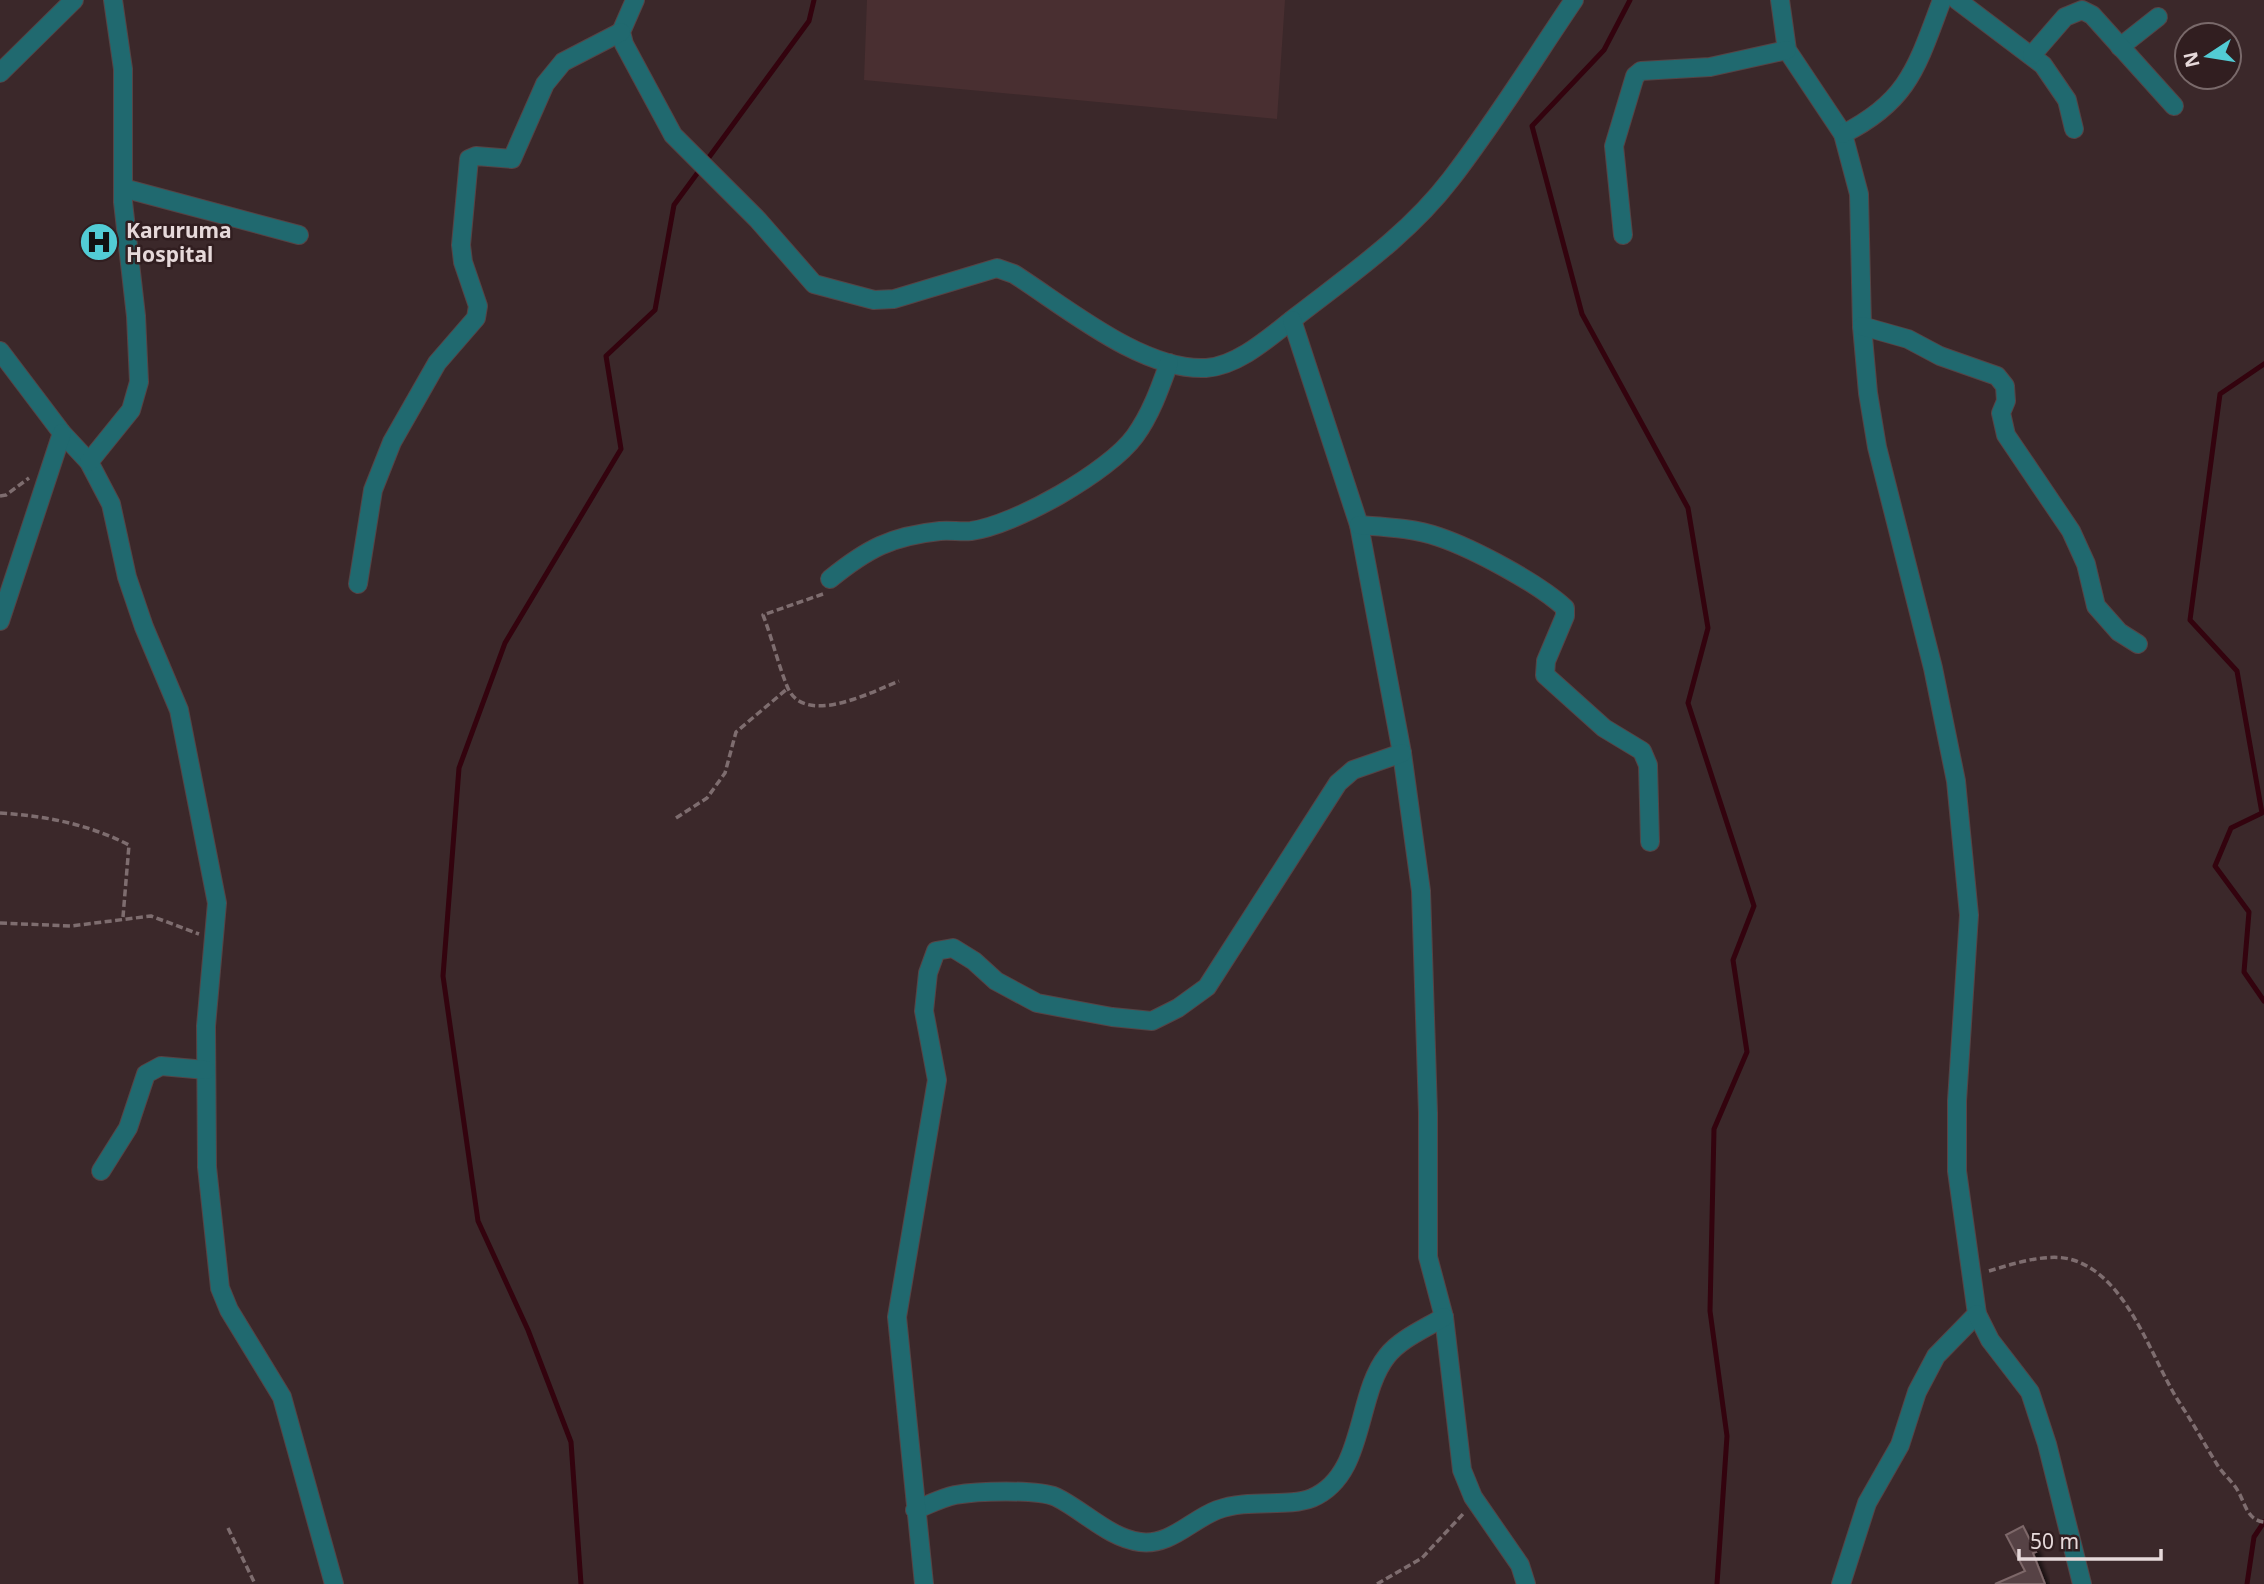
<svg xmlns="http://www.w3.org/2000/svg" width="2264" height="1584" viewBox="0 0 2264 1584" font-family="'Noto Sans',sans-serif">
<defs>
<filter id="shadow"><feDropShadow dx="6" dy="6" stdDeviation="2" flood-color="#0009"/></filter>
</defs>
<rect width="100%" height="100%" fill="#3b282a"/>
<polygon fill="#492f31" points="867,0 1285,0 1277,119 864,80"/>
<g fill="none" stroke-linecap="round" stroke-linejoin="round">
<g stroke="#33030e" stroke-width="5">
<polyline points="1630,0 1604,50 1532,126 1582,314 1688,508 1708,628 1688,703 1754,906 1733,960 1747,1052 1714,1129 1710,1311 1727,1436 1717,1584"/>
<polyline points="2264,364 2220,394 2190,620 2237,671 2262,813 2231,828 2215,866 2249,912 2244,972 2264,1001"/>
<polyline points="581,1584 571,1442 528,1330 478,1221 443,976 459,768 505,643 621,449 606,356 655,310 674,205 809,21 814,0"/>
<polyline points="2247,1584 2254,1537 2264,1522"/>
</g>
</g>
<polygon fill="#574344" stroke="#7d6769" stroke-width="2" filter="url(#shadow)" points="2023,1526 2036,1552 2033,1553 2045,1584 1995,1584 2025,1571 2006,1535"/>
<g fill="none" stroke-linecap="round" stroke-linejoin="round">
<g stroke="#564446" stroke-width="20">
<g id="minor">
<path d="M635,0L621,32L624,44L673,135L758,220L814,284L874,300L894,299L997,268L1014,274C1066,307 1142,371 1206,368C1239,366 1272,335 1297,316C1351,274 1409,234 1451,179C1495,122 1534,59 1574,0"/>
<polyline points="1780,0 1787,50 1843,134 1859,194 1862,326 1868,393 1877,447 1933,668 1956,781 1969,915 1957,1101 1957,1171 1977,1314 1936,1356 1917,1392 1900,1445 1867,1503 1841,1584"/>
<polyline points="1957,0 2043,65 2067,100 2074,129"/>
<polyline points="2120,47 2158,17"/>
<polyline points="2032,55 2065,17 2082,10 2092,15 2174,106"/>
<polyline points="0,73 74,0"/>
<path d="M1843,134C1909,101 1917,66 1942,0"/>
<polyline points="123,188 299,235"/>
<polyline points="1623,235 1614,146 1635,76 1641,71 1710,67 1787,50"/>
<polyline points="1292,320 1359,525 1402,753 1421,891 1428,1113 1428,1257 1444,1317 1462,1470 1473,1497 1520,1565 1526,1584"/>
<polyline points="1862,326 1908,339 1940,356 1997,376 2005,386 2006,401 2001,413 2006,435 2071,531 2086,564 2096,606 2119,632 2138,644"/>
<polyline points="0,351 62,433 89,462 111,504 127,577 144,627 179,710 217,903 206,1026 207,1167 220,1288 229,1310 282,1397 334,1584"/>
<polyline points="89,462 131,410 139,382 136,316 123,202 123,69 113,0"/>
<path d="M1359,525C1386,527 1414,528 1439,537C1474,549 1538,583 1565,608V616L1546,661L1545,675L1604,728L1642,751L1648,765L1650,842"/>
<path d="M830,579C867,549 891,536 940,531C950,530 961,532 971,531C1015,525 1109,472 1135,436C1151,414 1160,388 1169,363"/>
<polyline points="358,584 373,490 392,442 437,363 476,318 478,306 463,262 461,245 469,159 476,156 512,159 545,84 563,62 621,32"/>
<polyline points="0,621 62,433"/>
<polyline points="101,1171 128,1128 146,1074 161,1066 206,1070"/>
<polyline points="1977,1314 1990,1340 2030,1392 2047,1444 2082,1584"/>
<path d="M915,1510C928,1505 941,1498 955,1495C977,1491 1036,1489 1056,1497C1083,1510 1109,1538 1140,1542C1170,1546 1191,1520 1217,1510C1249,1498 1287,1508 1312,1498C1366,1475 1355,1396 1387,1356C1400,1339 1426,1328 1444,1317"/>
<polyline points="924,1584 897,1317 937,1080 924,1011 928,973 936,951 953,948 974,961 996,981 1037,1003 1112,1017 1152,1021 1178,1008 1207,987 1338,783 1353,770 1402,753"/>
</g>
</g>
<g stroke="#7e6d6f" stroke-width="3.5" stroke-dasharray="7 3.5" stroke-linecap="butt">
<polyline points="0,496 6,495 29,478"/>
<path d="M823,594L763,615C772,638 778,664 787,686C803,728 872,692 899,681"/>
<path d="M0,813C46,816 88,824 129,845L123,917"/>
<polyline points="676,818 707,798 725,773 736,732 787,689"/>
<polyline points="0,923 71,926 151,916 199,934"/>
<path d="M1989,1271C2012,1264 2049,1252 2073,1260C2128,1277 2151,1358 2179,1402C2193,1423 2205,1445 2218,1466C2224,1475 2233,1482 2238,1491C2245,1503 2247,1520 2264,1522"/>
<polyline points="228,1528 255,1584"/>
<polyline points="1377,1584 1422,1558 1463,1514"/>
</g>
<use href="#minor" stroke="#20696f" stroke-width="18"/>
</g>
<defs>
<g id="hospital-disc" transform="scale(2.0125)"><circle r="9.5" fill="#52ccd5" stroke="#311e20"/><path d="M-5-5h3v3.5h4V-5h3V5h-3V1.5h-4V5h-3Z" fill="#111"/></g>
</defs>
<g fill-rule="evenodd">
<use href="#hospital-disc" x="99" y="242"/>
</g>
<g text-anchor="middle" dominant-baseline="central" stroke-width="5" stroke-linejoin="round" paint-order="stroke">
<g font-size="21" font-weight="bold" fill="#e6d9da" stroke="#311e20" text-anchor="start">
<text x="126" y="230">Karuruma<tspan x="126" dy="24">Hospital</tspan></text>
</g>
</g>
<g transform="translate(2208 56) rotate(258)"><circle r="33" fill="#311e20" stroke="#79696a" stroke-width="2"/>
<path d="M0-5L12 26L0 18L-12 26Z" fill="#52ccd5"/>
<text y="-10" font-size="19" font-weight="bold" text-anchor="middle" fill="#e6d9da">N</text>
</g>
<path d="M2019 1549v10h142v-10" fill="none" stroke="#e6d9da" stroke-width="3.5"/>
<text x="2030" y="1549" font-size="21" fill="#e6d9da" stroke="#311e20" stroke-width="5" paint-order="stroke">50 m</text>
</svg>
